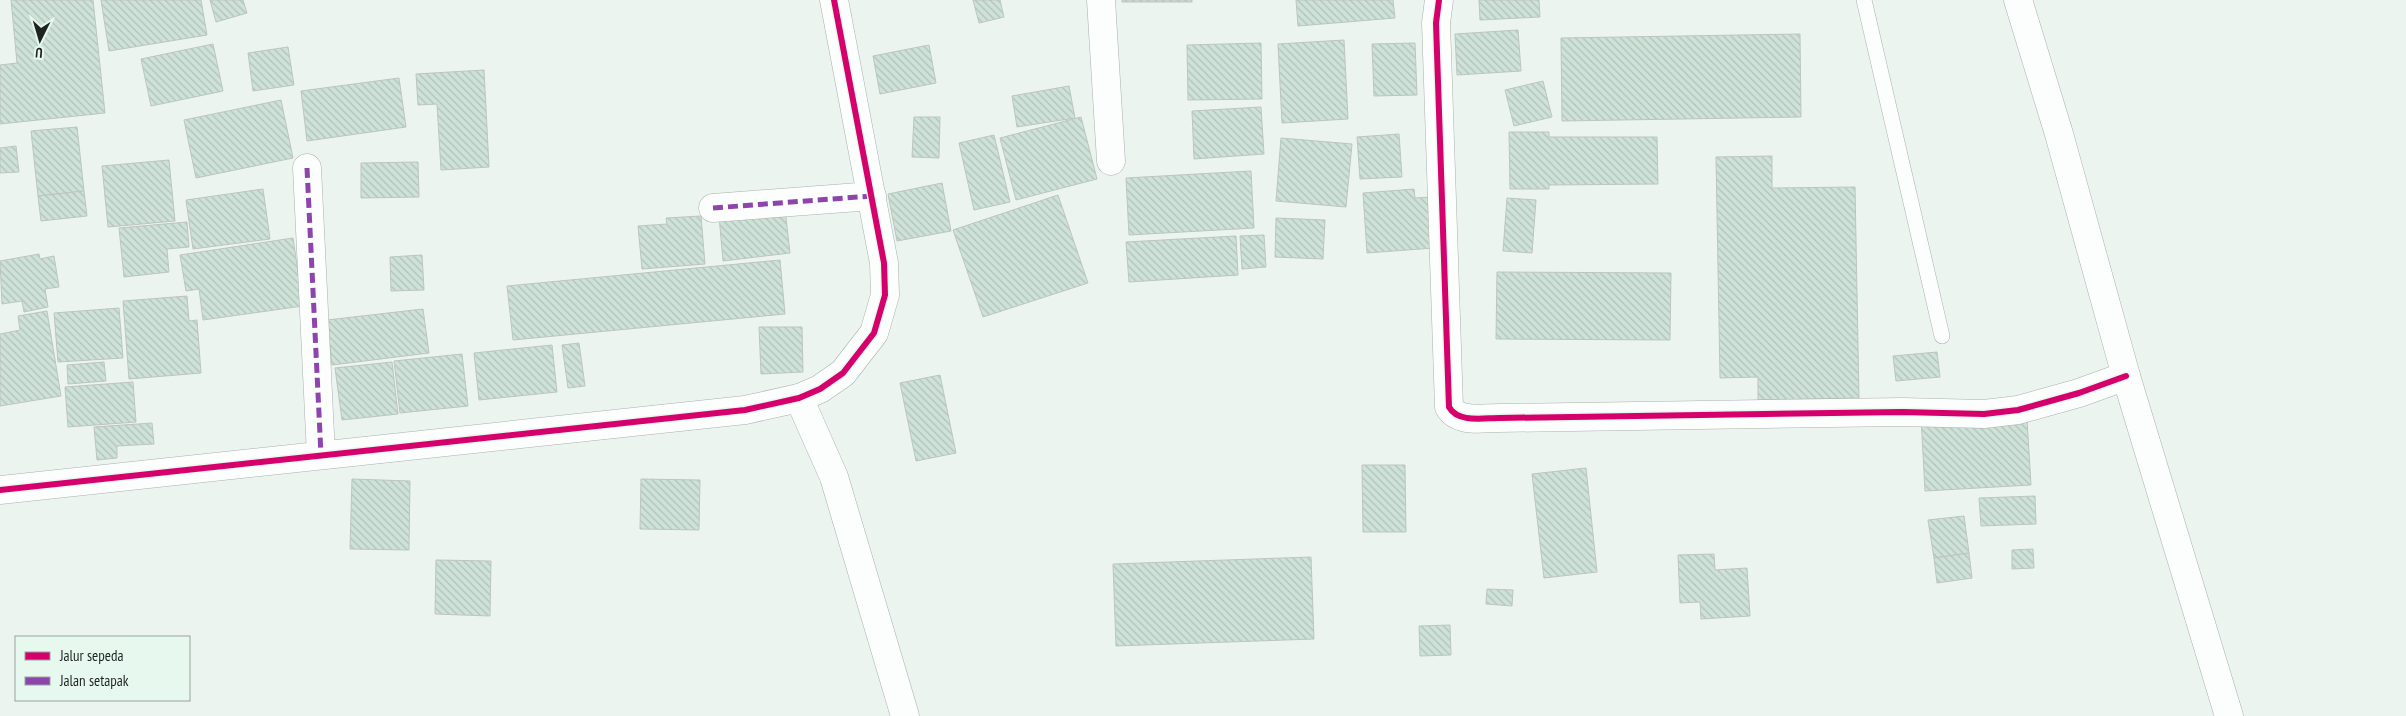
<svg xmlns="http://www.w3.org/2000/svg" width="2406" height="716" viewBox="0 0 2406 716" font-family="'PT Sans Narrow',sans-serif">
<defs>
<pattern id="building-back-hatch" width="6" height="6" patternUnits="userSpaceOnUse" patternTransform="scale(1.25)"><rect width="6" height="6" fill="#cee2d8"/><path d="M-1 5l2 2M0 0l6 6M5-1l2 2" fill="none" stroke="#b0c2b9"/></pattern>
</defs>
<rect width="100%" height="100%" fill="#ebf4ef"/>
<g fill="url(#building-back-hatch)" stroke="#bdc5c1">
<polygon points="11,0 93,0 105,113 0,124 0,65 17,63"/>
<polygon points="101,0 201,0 207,35 109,51"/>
<polygon points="210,0 243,0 247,13 216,22"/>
<polygon points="973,0 1000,0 1004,17 979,23"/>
<rect x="1122" y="0" width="70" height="2"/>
<polygon points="1296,0 1393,0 1395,18 1298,26"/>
<polygon points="1479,0 1539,0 1540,17 1480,20"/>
<polygon points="1518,30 1521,71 1457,75 1455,34"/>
<polygon points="1800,34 1801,117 1562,121 1561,38"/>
<polygon points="1344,40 1348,119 1282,123 1278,44"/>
<polygon points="1261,43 1262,99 1188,100 1187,45"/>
<polygon points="1415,43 1417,95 1374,96 1372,44"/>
<polygon points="213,44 223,91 151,106 141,59"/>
<polygon points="929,45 936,83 880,94 873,56"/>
<polygon points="288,47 294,85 253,91 248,53"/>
<polygon points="484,70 489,167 441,170 437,104 418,105 416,74"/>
<polygon points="399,78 406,127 307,141 301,91"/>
<polygon points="1543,81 1552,117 1514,126 1505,90"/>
<polygon points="1069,86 1075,118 1017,127 1012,96"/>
<polygon points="281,100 293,158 196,178 184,120"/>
<polygon points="1261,107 1264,154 1194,159 1192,111"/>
<polygon points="914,117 940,117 939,158 912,157"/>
<polygon points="1081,117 1097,179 1016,200 1000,138"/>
<polygon points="77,127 84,191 38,196 31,131"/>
<polygon points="1509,132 1549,132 1549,137 1657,137 1658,184 1549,185 1549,189 1510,189"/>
<polygon points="1399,134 1402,177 1360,179 1357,137"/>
<polygon points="994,135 1010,202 974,210 959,143"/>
<polygon points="1281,138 1352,144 1346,207 1276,201"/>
<polygon points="16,146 19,172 0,173 0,148"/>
<polygon points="1772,156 1772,188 1855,187 1859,398 1758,400 1758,377 1720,378 1716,157"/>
<polygon points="169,160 175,221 108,227 102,166"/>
<polygon points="418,162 419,197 361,198 361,163"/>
<polygon points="1251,171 1254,228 1129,235 1126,178"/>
<polygon points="942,183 951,231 897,241 888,194"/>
<polygon points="263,189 270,239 193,249 186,200"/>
<polygon points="1414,189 1415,198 1431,197 1434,248 1367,253 1363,193"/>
<polygon points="84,191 87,216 41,221 38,196"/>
<polygon points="1058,195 1088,283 983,317 953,230"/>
<polygon points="1507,198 1536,200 1532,253 1503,251"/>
<polygon points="785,209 790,253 723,261 719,216"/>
<polygon points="701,216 705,264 642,269 638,226 667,224 666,218"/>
<polygon points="1276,218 1325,220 1323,259 1275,257"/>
<polygon points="187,222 189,247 167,249 169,272 124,277 119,228"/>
<polygon points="1264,235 1266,267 1242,269 1240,236"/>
<polygon points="1236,236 1238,275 1129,282 1126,242"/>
<polygon points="293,238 303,306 203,320 199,289 186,291 180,255"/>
<polygon points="39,254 40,259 54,256 59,287 45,289 48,307 24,312 22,301 2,304 0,261"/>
<polygon points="422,255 424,290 391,291 390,257"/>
<polygon points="780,260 785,314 513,340 507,286"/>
<polygon points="1497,272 1671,273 1670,340 1496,339"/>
<polygon points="187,296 189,321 197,320 201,373 129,379 123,301"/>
<polygon points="119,308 123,358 58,362 54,313"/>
<polygon points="423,309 429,353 332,365 327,320"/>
<polygon points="47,311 61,396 0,406 0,334 20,330 18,316"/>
<polygon points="759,327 802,327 803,372 761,374"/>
<polygon points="579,343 585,386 568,388 562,345"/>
<polygon points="552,345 557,392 479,400 474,353"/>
<polygon points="1937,352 1940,377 1896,381 1893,356"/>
<polygon points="462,354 468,406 400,413 394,361"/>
<polygon points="104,362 106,381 68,384 67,365"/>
<polygon points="392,362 398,414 342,420 335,368"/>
<polygon points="940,375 956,453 916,461 900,383"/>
<polygon points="133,382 136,422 68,427 65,387"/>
<polygon points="1921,417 2027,419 2031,485 1925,491"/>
<polygon points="152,423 154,444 117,446 117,458 97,460 94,427"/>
<polygon points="1362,465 1405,465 1406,532 1363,532"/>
<polygon points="1586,468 1597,572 1544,578 1532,474"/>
<polygon points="352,479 410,481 409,550 350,549"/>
<polygon points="641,479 700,480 699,530 640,529"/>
<polygon points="2035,496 2036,524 1981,526 1979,498"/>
<polygon points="1964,516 1969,553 1934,558 1928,520"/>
<polygon points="2033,549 2034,568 2012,569 2012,550"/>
<polygon points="1969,553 1972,578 1937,583 1934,558"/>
<polygon points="1714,554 1715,570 1747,568 1750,616 1701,619 1700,602 1680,603 1678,555"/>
<polygon points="1311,557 1314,639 1116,646 1113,564"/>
<polygon points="436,560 491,561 490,616 435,614"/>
<polygon points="1487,589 1513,590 1512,606 1486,604"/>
<polygon points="1450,625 1451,655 1420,656 1419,626"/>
</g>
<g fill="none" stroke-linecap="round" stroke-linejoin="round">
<g stroke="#abb1ae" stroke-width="16">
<polyline id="service" points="1864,0 1942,336"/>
</g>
<g stroke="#abb1ae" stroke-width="29">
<g id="minor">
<polyline points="1101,0 1111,161"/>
<path d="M1439,0L1436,23L1449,407C1458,423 1483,418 1499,418L1902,412L1984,414L2018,410L2079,393L2126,376"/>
<polyline points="2018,0 2059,134 2126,376 2229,716"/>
<polyline points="307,168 321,455"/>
<polyline points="713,208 872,196"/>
<polyline points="799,398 834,477 905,716"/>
<polyline points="0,490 745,410 799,398 820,389 843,373 874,333 885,295 884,263 834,0"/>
</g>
</g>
<use href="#service" stroke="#fcfdfd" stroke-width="15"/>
<use href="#minor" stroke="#fcfdfd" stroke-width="28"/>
<g stroke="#8e44ad" stroke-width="5" stroke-dasharray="10 5" stroke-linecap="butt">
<polyline points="307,168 321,455"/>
<polyline points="713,208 872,196"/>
</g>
<g stroke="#e7f8ef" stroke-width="9">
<g id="cycleway">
<path d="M1439,0L1436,23L1449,407C1458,423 1483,418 1499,418L1902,412L1984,414L2018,410L2079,393L2126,376"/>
<polyline points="0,490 745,410 799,398 820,389 843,373 874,333 885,295 884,263 834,0"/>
</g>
</g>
<use href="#cycleway" stroke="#d6006c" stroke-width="6"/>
</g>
<rect x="15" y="636" width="175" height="65" fill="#e7f8ef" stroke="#97a39d"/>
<rect x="25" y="652" width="25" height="8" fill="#d6006c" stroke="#97a39d"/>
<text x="60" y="661" font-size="15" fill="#1e2421">Jalur sepeda</text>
<rect x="25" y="677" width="25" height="8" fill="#8e44ad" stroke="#97a39d"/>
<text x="60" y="686" font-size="15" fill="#1e2421">Jalan setapak</text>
<g transform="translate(40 40) rotate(185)" stroke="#e7f8ef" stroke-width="4" paint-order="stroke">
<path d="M0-4L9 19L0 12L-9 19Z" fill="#1e2421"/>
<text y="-8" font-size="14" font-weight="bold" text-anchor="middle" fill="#1e2421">U</text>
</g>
</svg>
